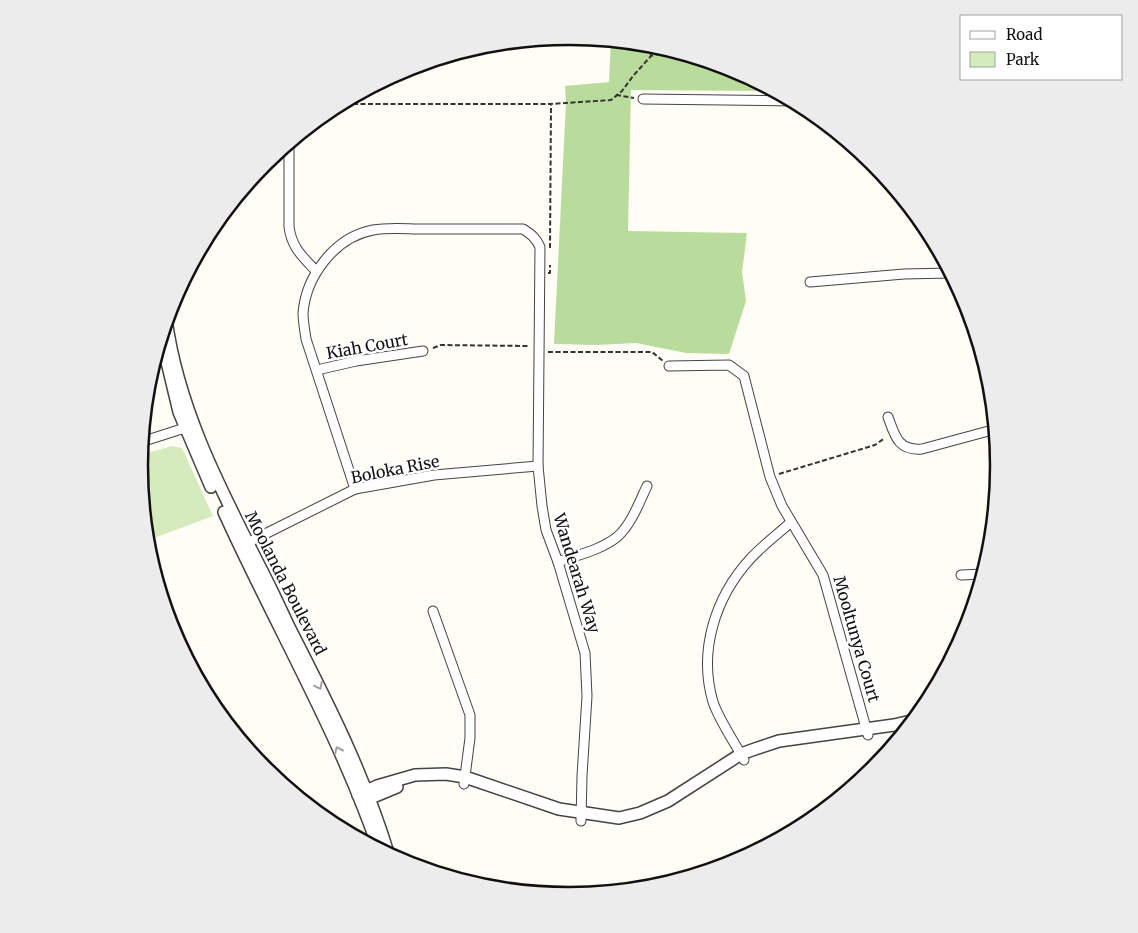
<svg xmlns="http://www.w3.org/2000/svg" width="1138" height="933" viewBox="0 0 1138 933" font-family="Merriweather,serif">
<rect width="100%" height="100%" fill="#fffdf5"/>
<polygon fill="#d5ebbd" points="172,446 182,448 213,516 146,541 139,466 140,455"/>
<polygon fill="#b9dc9c" points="611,40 653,45 734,69 774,91 631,90 628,231 747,233 742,272 746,301 729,354 686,353 636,343 597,345 554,344 566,103 565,86 609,82"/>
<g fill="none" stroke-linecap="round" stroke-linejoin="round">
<g stroke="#444" stroke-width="11">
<g id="minor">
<polyline points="643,99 794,101"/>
<path d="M289,143V227C292,248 302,256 316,271"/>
<polyline points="810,282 904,274 951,273"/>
<polyline points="669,366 729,365 744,376 770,477 782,506 823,575 868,735"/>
<polyline points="317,370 356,361 423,351"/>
<path d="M888,417C895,436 898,451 922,449L996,429"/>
<polyline points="141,442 191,426"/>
<path d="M355,489L306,339C305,331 303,322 303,313C306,276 335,237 373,230C389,227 407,229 423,229C456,229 490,229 523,229C531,234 536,238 540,247L538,466L542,506L546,530L558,562L585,653L587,696L582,776L581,821"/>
<polyline points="243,545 355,489 434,475 538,466"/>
<path d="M558,562C577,555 601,550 617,537C631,525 639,503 647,486"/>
<polyline points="961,575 984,574"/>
<polyline points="433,611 470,715 470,738 464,784"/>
<path d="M744,760C735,743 719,720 713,702C698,651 715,597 751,558C763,545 778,534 791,522"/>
</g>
</g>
<g stroke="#444" stroke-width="14">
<g id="tertiary">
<path d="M166,319C178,409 221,490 261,569C271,588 280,608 289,627C327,701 365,776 389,856"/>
<polyline points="161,337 179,412 211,487"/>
<path d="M224,512C275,625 339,733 379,850"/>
<polyline points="358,795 377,786 415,775 446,774 465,777 559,809 619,818 640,813 668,801 741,754 755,749 779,741 894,725 915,720"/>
<polyline points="361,802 397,787"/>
</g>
</g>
<g stroke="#333" stroke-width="2" stroke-dasharray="5 2.5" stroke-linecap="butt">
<polyline points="650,44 651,56"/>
<polyline points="616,95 634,98"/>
<polyline points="338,104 551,104 611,100 622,91 633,76 651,56 672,50"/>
<polyline points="550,248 551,105"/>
<polyline points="548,273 550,273 550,265"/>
<polyline points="433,348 441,345 530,346"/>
<polyline points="548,352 652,352 663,361"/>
<polyline points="779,474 875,445 885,438"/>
</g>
<use href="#minor" stroke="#fff" stroke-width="9"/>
<use href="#tertiary" stroke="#fff" stroke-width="11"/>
</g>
<defs><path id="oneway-chevron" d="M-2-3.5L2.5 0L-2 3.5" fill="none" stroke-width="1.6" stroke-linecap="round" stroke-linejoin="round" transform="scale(1.25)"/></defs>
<g stroke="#a0a0a0">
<use href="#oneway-chevron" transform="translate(319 686) rotate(64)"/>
<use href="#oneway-chevron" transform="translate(338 750) rotate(-114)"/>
</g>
<g text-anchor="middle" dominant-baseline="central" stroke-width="5" stroke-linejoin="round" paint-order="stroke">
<g font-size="16" fill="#111" stroke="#fff">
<text transform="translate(367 346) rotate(-10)">Kiah Court</text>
<text transform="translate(395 469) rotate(-11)">Boloka Rise</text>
<text transform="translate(577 573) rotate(73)">Wandearah Way</text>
<text transform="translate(286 583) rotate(63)">Moolanda Boulevard</text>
<text transform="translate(857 639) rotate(74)">Mooltunya Court</text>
</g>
</g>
<path d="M0 0H1138V933H0ZM148 466a421 421 0 1 1 842 0a421 421 0 1 1-842 0Z" fill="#ececec" fill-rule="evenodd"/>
<path fill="none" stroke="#111" stroke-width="2.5" d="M148 466a421 421 0 1 1 842 0a421 421 0 1 1-842 0Z"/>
<rect x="960" y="15" width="162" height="65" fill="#ffffff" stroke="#a0a0a0"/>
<rect x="970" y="31" width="25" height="8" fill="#ffffff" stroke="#a0a0a0"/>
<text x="1006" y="40" font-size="15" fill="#111111">Road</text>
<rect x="970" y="52" width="25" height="15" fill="#d5ebbd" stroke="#a0a0a0"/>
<text x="1006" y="65" font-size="15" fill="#111111">Park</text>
</svg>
